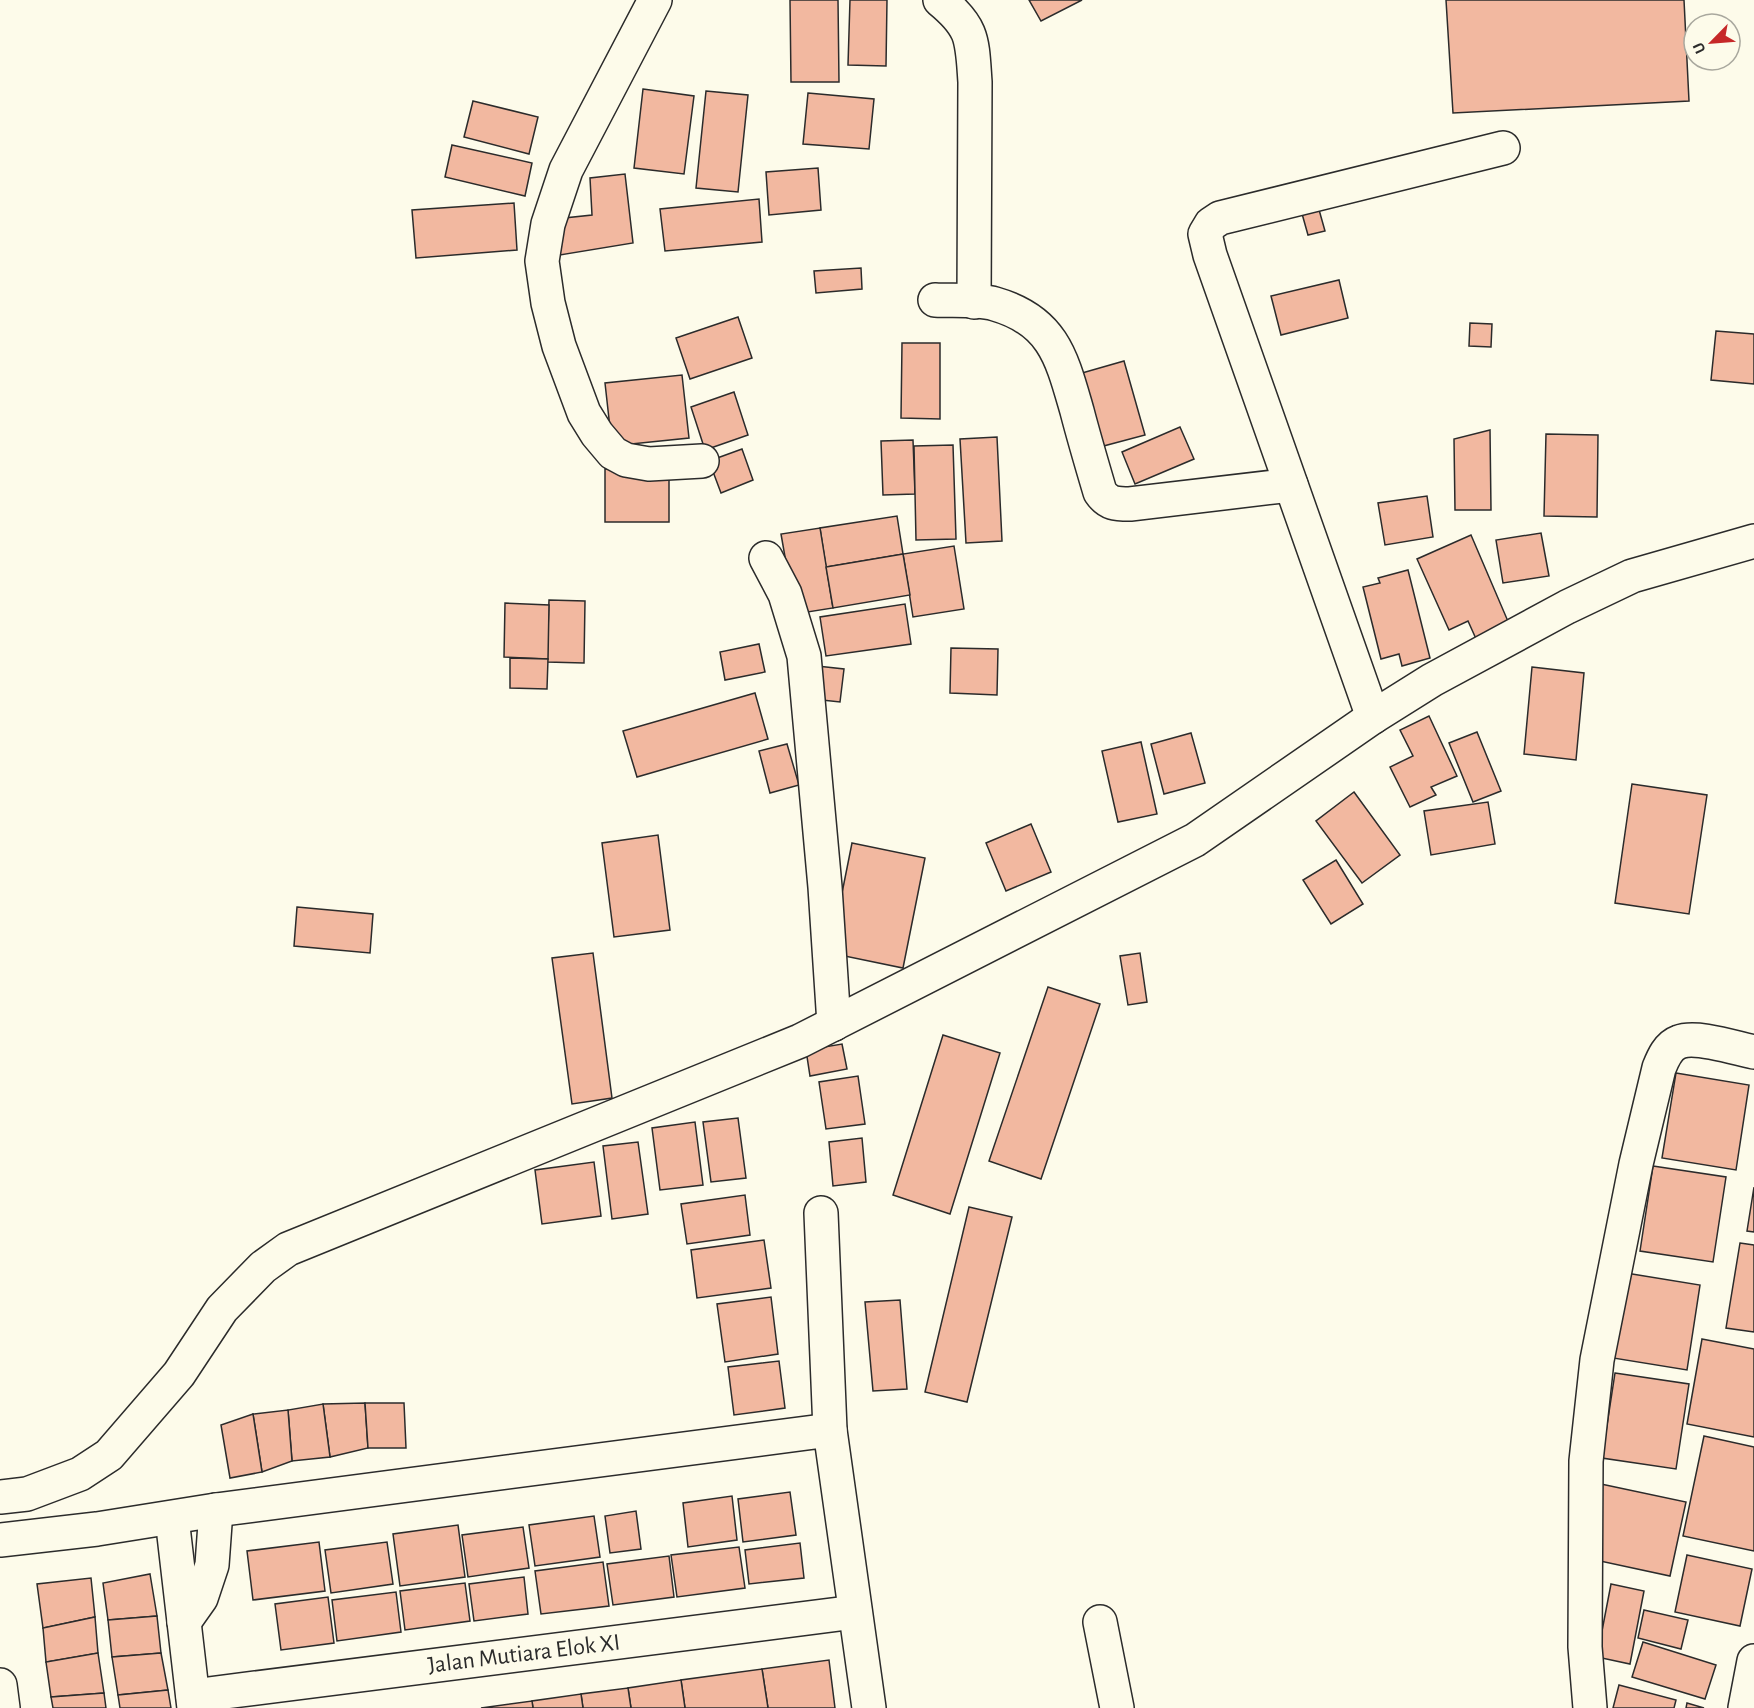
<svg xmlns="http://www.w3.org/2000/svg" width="1754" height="1708" viewBox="0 0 1754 1708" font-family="'Alegreya Sans',sans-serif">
<rect width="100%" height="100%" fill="#fdfbea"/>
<g fill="#f2b8a0" stroke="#2b2b2b" stroke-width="1.5">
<polygon points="790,0 838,0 839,82 791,82"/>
<polygon points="850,0 887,0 886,66 848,65"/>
<polygon points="1029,0 1082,0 1041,21"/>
<polygon points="1446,0 1684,0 1689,101 1453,113"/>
<polygon points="643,89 694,96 684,174 634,168"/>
<polygon points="706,91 748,95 738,192 696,188"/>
<polygon points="808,93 874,99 869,149 803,144"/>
<polygon points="473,101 538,117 529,154 464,137"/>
<polygon points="452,145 532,163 525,196 445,177"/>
<polygon points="818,168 821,210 769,215 766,172"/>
<polygon points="625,174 633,243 560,255 555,219 592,215 590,178"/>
<polygon points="759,199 762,242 665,251 660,209"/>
<polygon points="1316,199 1325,231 1308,235 1299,203"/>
<polygon points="514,203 517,250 416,258 412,210"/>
<polygon points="861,268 862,289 816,293 814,271"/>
<polygon points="1339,280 1348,318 1281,335 1271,296"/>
<polygon points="738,317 752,358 690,379 676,338"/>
<polygon points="1470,323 1492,324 1491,347 1469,346"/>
<polygon points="1716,331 1754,334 1754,384 1711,380"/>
<polygon points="902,343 940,343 940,419 901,418"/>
<polygon points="1124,361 1145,435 1096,448 1075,375"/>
<polygon points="682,375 689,438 612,446 605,383"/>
<polygon points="734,392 748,435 705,450 691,407"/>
<polygon points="1180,427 1194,459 1135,484 1122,452"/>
<polygon points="1490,430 1491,510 1455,510 1454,439"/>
<polygon points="1546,434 1598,435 1597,517 1544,516"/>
<polygon points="997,437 1002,541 966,543 960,439"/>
<polygon points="913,440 915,494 883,495 881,441"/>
<polygon points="953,445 956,539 916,540 914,446"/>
<polygon points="742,449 753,480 721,493 709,461"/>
<rect x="605" y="469" width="64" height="53"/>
<polygon points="1427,496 1433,537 1385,545 1378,503"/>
<polygon points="897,516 903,554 826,567 820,528"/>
<polygon points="820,528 833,608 795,614 781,534"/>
<polygon points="1541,533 1549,576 1503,583 1496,540"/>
<polygon points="1471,535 1510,626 1477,641 1468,621 1449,630 1417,559"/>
<polygon points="954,546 964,609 913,617 903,554"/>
<polygon points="903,554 910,595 833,608 826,567"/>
<polygon points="1408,570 1430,658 1402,666 1399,654 1381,659 1363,587 1380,583 1378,578"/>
<polygon points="549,600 585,601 584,663 547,662"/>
<polygon points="505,603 549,605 548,659 504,657"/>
<polygon points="905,604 911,644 826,656 820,617"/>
<polygon points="759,644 765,672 725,680 720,652"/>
<polygon points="951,648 998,649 997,695 950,693"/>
<polygon points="510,658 548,659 547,689 510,688"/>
<polygon points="817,666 844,669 840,702 813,699"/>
<polygon points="1532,667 1584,673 1576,760 1524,754"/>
<polygon points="755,693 768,739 637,777 623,731"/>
<polygon points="1429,716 1457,776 1431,787 1436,795 1410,807 1390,767 1413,756 1400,730"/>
<polygon points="1477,732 1501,791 1473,802 1449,743"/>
<polygon points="1191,733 1205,783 1164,794 1151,744"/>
<polygon points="1141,742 1157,814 1118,822 1102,751"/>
<polygon points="787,744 799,785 770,793 759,751"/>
<polygon points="1632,784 1707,795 1689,914 1615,903"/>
<polygon points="1354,792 1400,855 1362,883 1316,821"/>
<polygon points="1488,802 1495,844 1431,855 1424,811"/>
<polygon points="1031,824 1051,872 1006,891 986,843"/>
<polygon points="658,835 670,930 614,937 602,843"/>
<polygon points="852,843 925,858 903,968 830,953"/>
<polygon points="1336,860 1363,904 1331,924 1303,880"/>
<polygon points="297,907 373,914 370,953 294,946"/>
<polygon points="593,953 612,1098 572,1104 552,958"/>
<polygon points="1140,953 1147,1002 1128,1005 1120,956"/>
<polygon points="1048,987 1100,1004 1041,1179 989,1161"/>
<polygon points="943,1035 1000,1053 950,1214 893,1195"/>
<polygon points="842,1044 847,1069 810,1076 806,1050"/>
<polygon points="1676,1073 1749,1085 1736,1170 1662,1158"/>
<polygon points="858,1076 865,1124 826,1129 819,1082"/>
<polygon points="738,1118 746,1178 711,1182 703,1122"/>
<polygon points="695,1122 703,1185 660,1190 652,1128"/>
<polygon points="862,1138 866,1182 833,1186 829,1142"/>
<polygon points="638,1142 648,1214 612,1219 603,1146"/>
<polygon points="594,1162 601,1216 542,1224 535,1170"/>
<polygon points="1653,1166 1726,1177 1713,1262 1640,1251"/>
<polygon points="1754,1187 1754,1232 1747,1231"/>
<polygon points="745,1195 750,1235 687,1244 681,1204"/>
<polygon points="969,1207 1012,1217 967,1402 925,1392"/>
<polygon points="764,1240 771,1288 697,1298 691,1250"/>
<polygon points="1740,1243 1754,1245 1754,1332 1726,1328"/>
<polygon points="1626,1273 1700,1285 1687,1370 1613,1358"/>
<polygon points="771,1297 778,1354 725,1362 717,1304"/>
<polygon points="900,1300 907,1389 873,1391 865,1302"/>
<polygon points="1702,1339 1754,1349 1754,1437 1687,1424"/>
<polygon points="779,1361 785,1408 734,1415 728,1367"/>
<polygon points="1615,1373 1689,1384 1676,1469 1602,1458"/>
<polygon points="365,1403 368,1448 330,1457 323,1404"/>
<polygon points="365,1403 404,1403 406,1448 368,1448"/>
<polygon points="323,1404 330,1457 292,1461 288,1410"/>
<polygon points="288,1410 292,1461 262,1472 253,1414"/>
<polygon points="253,1414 262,1472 230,1478 221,1425"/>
<polygon points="1704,1436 1754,1447 1754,1551 1683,1536"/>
<polygon points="1601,1484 1686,1502 1670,1576 1586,1558"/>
<polygon points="790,1492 796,1535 743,1542 738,1499"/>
<polygon points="732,1496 737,1540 688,1547 683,1503"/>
<polygon points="636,1511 641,1549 610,1553 605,1516"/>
<polygon points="594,1516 600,1557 535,1566 529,1525"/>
<polygon points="458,1525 465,1577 400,1586 393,1534"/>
<polygon points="523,1527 529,1568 468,1577 462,1535"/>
<polygon points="319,1542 325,1591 253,1600 247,1551"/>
<polygon points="387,1542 393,1584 331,1593 325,1550"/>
<polygon points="800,1543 804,1578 749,1584 745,1550"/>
<polygon points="739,1547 745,1588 677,1597 671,1555"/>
<polygon points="1687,1555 1752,1569 1740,1626 1675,1612"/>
<polygon points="669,1556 674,1597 613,1605 607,1564"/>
<polygon points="603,1562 609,1606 541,1614 535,1571"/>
<polygon points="150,1574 157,1616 108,1620 103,1583"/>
<polygon points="524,1577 528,1614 474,1621 469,1584"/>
<polygon points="91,1578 95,1617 43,1628 37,1584"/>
<polygon points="465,1583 470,1621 405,1630 400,1591"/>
<polygon points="1611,1584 1644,1591 1630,1664 1597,1657"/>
<polygon points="396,1592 401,1632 337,1641 332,1600"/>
<polygon points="328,1597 334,1643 281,1650 275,1604"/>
<polygon points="1644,1610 1688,1620 1681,1649 1638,1638"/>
<polygon points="157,1616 161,1653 112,1657 108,1620"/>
<polygon points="95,1617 98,1653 46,1662 43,1628"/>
<polygon points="1643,1642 1716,1665 1705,1699 1632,1677"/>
<polygon points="98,1653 104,1693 51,1697 46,1662"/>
<polygon points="161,1653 168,1690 118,1695 112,1657"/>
<polygon points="829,1660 835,1708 768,1708 762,1669"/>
<polygon points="762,1669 768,1708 685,1708 681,1680"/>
<polygon points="681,1680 685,1708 631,1708 628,1688"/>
<polygon points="1619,1685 1676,1700 1674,1708 1613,1708"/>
<polygon points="628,1688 631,1708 583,1708 581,1694"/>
<polygon points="168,1690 171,1708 120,1708 118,1695"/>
<polygon points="104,1693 106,1708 53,1708 51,1697"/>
<polygon points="581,1694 583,1708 533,1708 532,1701"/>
<polygon points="532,1701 533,1708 481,1708"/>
<polygon points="1687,1703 1704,1708 1686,1708"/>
</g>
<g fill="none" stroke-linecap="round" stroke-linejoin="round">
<g stroke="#2b2b2b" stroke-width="36">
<g id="minor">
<polyline points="655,0 566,170 548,224 542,261 548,303 559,346 584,413 597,434 613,453 626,460 649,464 702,461"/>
<path d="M940,0C974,28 972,40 975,82L974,302"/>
<path d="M935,300C954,301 977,299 995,304C1054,321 1062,359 1077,411C1084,438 1092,465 1100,492C1108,504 1116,504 1130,504L1291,485"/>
<polyline points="766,558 785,594 804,656 825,887 834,1024"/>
<polyline points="1373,717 1210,255 1205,234 1211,224 1220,218 1503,148"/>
<polyline points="821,1213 830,1430"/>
<polyline points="0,1497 27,1494 80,1474 109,1455 179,1374 222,1309 263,1267 288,1249 800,1041 1195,840 1373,717 1432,680 1567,607 1632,576 1754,541"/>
<polyline points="172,1518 194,1708"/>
<polyline points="0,1540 97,1529 216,1510 830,1430 869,1708"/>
<polyline points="184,1622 201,1598 212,1565 216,1510"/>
<polyline points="1100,1622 1117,1708"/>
<polyline points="0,1685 3,1708"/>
<polyline points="193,1696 855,1612"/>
<path d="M1590,1708L1585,1647L1586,1461L1597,1360L1636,1164L1659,1068C1663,1058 1668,1046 1679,1042C1696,1035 1735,1048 1754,1052"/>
<polyline points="1745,1708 1754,1661"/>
</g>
</g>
<use href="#minor" stroke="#fdfbea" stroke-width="33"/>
</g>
<g text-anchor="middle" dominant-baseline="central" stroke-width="4.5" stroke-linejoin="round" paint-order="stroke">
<g font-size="24" fill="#2b2b2b" stroke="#fdfbea">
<text transform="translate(524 1654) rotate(-7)">Jalan Mutiara Elok XI</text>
</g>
</g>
<g transform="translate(1712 42) rotate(245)"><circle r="28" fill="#fdfbea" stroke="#a9a89e" stroke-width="1.5"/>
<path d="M0-4.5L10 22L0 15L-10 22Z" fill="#c62828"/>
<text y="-9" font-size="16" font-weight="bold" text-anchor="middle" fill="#2b2b2b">U</text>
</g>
</svg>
